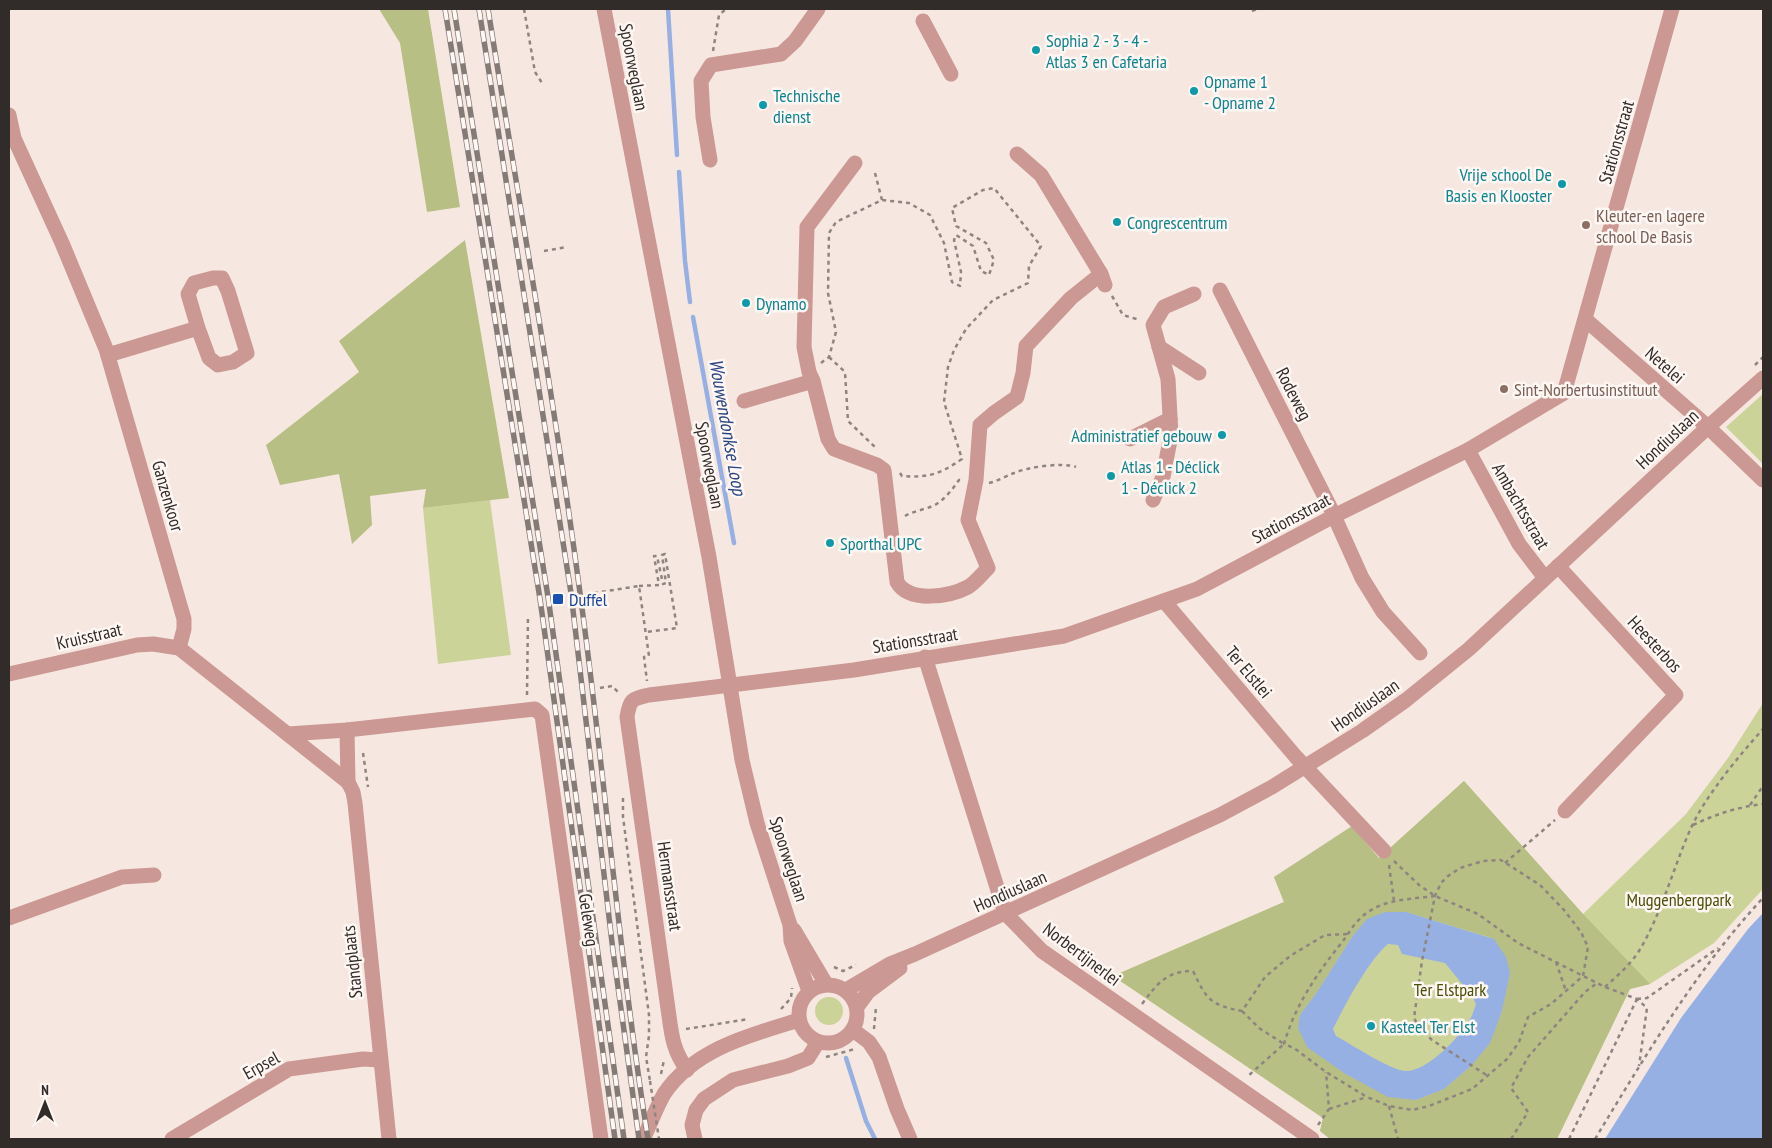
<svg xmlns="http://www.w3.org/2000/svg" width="1772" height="1148" viewBox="0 0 1772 1148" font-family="'PT Sans Narrow',sans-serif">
<rect width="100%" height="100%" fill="#f6e8e1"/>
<g fill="#ccd399">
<polygon points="1763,394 1763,464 1726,427"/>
<polygon points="490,500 511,655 438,664 423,508"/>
<polygon points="1763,703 1763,889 1714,943 1650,984 1630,989 1557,1139 1330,1139 1320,1131 1323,1118 1113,976 1284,902 1274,877 1379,858 1464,781 1583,914 1686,814 1728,758"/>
<circle cx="829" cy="1011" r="14"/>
</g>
<g fill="#b7bf84" fill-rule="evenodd">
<polygon points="379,9 428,9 460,207 427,212 400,43"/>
<polygon points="465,240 509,498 423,508 426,489 370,496 372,525 352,544 339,474 280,485 266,445 359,372 339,341"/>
<path d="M1464,781L1583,914L1650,984L1630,989L1557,1139H1330L1320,1131L1323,1118L1113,976L1284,902L1274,877L1352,826L1379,858ZM1406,912L1489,937L1502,1011L1489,1043L1471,1066L1444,1089L1416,1100L1300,1015L1317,992L1354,934Z"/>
</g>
<g fill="#97b0e4" fill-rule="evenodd">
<path d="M1385,912H1406L1494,939L1506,957L1510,973L1502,1011L1490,1043L1471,1066L1444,1089L1416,1100L1388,1097L1344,1073L1307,1047L1298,1028L1300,1015L1317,992L1354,934L1367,919ZM1388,944L1398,945L1402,954L1445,963L1472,996L1476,1004C1474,1009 1473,1015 1470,1019C1460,1037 1427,1072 1405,1071C1390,1070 1351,1044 1336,1036L1333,1029C1345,1005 1368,961 1388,944Z"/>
<polygon points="1763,913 1763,1139 1605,1139 1681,1018 1748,929"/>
</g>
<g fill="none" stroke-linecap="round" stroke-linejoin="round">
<g stroke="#97b0e4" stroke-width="4.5">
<polyline points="668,9 677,155"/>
<polyline points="679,172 685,261 690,302"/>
<polyline points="693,317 734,543"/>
<polyline points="846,1058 866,1121 875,1139"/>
</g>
<g stroke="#8f8580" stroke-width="2.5" stroke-dasharray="4 4" stroke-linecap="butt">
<polyline points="524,9 535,72 542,83"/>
<polyline points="1252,11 1257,9"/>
<polyline points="713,51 719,15 726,9"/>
<polyline points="875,173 882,200"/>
<polyline points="544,251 567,247"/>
<polyline points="1112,296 1123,315 1140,320"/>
<polyline points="829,357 845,372 848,421 877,449"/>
<path d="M821,363L829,357L836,332L828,293L829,233L836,222L882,200L909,203L930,215L944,243L952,282L960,286L961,272L954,240L956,235L973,246L981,271L989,275L994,260L986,243L956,226L952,208L983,190L994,188L1041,246L1029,266L1028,283L993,300L966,329L954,350L948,367L944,402L962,459C940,474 929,478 902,476L900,473"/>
<polyline points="1755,365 1763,357"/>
<path d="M989,483C998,481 1006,476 1014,473C1028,467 1063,462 1076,467"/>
<path d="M905,516C915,510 930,509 938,503C947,497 953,488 959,480H961"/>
<polyline points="639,586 659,585 654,556 657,556 663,584 666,583 662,555 665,554 677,628 646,632"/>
<polyline points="594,593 639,586 649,656 644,657 647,681"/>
<polyline points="600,688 612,686 620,694"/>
<polyline points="527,695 528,615"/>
<polyline points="363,753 368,787"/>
<polyline points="623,798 623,817 649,1015 649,1036 646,1057 650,1081"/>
<polyline points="1750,805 1763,786"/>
<path d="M1693,825C1716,814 1738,807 1763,804"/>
<polyline points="1394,861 1419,885 1435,896 1478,914 1518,943 1605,987 1637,999 1647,1008 1639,1066"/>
<polyline points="1505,863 1555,820"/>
<polyline points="1389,865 1394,901"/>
<path d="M1435,896C1412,899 1387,899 1368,912C1357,919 1350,931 1343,941C1318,972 1295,1005 1284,1044L1294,1048L1326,1072L1367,1097L1389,1106L1412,1110L1429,1106L1472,1089L1507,1059L1519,1042L1528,1017L1551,1004L1583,976L1588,947L1581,932L1564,910L1540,885L1501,860L1483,861L1460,868L1448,876L1441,883L1435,896L1422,961L1414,1018L1420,1029L1432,1040L1488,1076"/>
<polyline points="1556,962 1566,991"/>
<polyline points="834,967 843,971 856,965"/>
<path d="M1605,987C1617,976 1630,965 1639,951C1662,913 1673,868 1691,828C1706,795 1739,756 1763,729"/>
<polyline points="1637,999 1647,998 1718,948"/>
<path d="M1142,1004C1157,984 1166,971 1193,971C1207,1000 1210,1005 1242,1011L1265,977L1290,956L1325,935L1348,934"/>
<polyline points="781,1009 791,998 792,988"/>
<polyline points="1242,1011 1259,1028 1284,1044 1248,1076"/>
<polyline points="686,1029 749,1019"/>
<polyline points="874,1029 876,1007"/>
<polyline points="826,1057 855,1049"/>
<polyline points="661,1074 664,1060"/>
<polyline points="1389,1106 1398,1139"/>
<polyline points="1329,1109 1367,1097"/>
<polyline points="1318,1125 1329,1109 1326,1072"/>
<polyline points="1511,1139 1528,1112 1511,1088 1528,1057 1585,992 1597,983"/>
<polyline points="1569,1139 1637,999"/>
<path d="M1595,1139C1646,1055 1696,970 1763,898"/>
</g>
<g stroke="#cc9893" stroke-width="15">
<polyline points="604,9 709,557 742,760 757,823 790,925 791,941 809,991"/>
<polyline points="923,21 951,74"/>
<polyline points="9,115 14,138 62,243 106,349 184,619 184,629 179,648"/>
<polyline points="1017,154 1041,175 1101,274 1105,285"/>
<polyline points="710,160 703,117 701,81 711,65 781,54 795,41 818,9"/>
<polyline points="1220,290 1330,507 1362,578 1383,612 1420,653"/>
<polyline points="1586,320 1708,427 1763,480"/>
<polyline points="1159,347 1199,373"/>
<polyline points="108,355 198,328 188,294 194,283 213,278 222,278 228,291 247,353 233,362 218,365 209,358 198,328"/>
<path d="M813,381L828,439L834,449L877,465L884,470L897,582C909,603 949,597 968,587C975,583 982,574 988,568L968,520L976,480L980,425L994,413L1017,397L1023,373L1026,346L1071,298L1101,274"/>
<polyline points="744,401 813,381 809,372 804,347 807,227 855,163"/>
<polyline points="1130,439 1170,419"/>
<polyline points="1468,450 1519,544 1545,578"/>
<polyline points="1153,500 1163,477 1171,435 1168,379 1153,325 1164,307 1194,294"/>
<polyline points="1558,566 1676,695 1565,811"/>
<polyline points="1164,601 1296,757 1384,851"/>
<polyline points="925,657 1005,913 1042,951 1312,1139"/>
<polyline points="9,674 137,645 153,644 179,648 348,782 353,792 355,803 389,1139"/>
<polyline points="347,730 348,782"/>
<polyline points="288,734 347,730 535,709 542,715 601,1139"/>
<polyline points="9,918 122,877 154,875"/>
<polyline points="794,930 826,984"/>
<circle cx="828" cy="1014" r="29"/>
<polyline points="846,990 890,964 915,954 1220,815 1272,787 1362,731 1406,700 1469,649 1708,427 1763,378"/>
<polyline points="857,1007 868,992 900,968"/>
<polyline points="853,1030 869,1042 879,1057 897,1109 910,1139"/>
<path d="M687,1070C674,1051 672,1039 669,1016L627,717C630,699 632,699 649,695L854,670L1064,636L1197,589L1334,516L1468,450L1564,393L1672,9"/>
<polyline points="172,1139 289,1069 363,1059 380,1060"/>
<path d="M643,1139C650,1125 656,1108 664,1094C694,1049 750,1035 799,1020"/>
<polyline points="695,1139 692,1125 696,1110 704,1099 733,1080 788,1066 808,1058 818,1042"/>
</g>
<g stroke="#847b77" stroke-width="5.5">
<g id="rail">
<polyline points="445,9 540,599 615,1139"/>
<polyline points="454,9 548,597 624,1139"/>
<polyline points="479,9 571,593 613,951 639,1139"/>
<path d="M488,9C519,203 554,397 580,593C605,775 619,958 648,1139"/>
</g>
</g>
<use href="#rail" stroke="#fff7f3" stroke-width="4" stroke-dasharray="11" stroke-linecap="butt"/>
<polyline stroke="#8f8580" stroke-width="2.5" stroke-dasharray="4 4" stroke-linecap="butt" points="650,1081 659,1139"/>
</g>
<g fill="#0f9aa8" stroke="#fff7f3" stroke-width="2">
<circle cx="1036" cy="50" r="5"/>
<circle cx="1194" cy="91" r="5"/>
<circle cx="763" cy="105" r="5"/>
<circle cx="1562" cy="184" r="5"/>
<circle cx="1117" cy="222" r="5"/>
<circle cx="746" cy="303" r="5"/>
<circle cx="1222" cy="435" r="5"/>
<circle cx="1111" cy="476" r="5"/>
<circle cx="830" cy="543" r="5"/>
<circle cx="1371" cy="1026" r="5"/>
</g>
<g fill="#8d6e63" stroke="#fff7f3" stroke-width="2">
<circle cx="1586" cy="225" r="5"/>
<circle cx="1504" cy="389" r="5"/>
</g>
<rect fill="#1a4fb4" stroke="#fff7f3" stroke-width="2" x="552" y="593" width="12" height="12" rx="2.5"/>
<g text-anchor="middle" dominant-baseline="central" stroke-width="5" stroke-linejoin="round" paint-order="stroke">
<g font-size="18" fill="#0d838f" stroke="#fff7f3" text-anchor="start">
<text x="1046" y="40">Sophia 2 - 3 - 4 -<tspan x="1046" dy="21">Atlas 3 en Cafetaria</tspan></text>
<text x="1204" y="81">Opname 1<tspan x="1204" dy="21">- Opname 2</tspan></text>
<text x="773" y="95">Technische<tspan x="773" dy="21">dienst</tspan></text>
<text x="1552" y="174" text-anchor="end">Vrije school De<tspan x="1552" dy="21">Basis en Klooster</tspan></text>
<text x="1127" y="222">Congrescentrum</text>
<text x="756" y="303">Dynamo</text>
<text x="1212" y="435" text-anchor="end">Administratief gebouw</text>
<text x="1121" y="466">Atlas 1 - Déclick<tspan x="1121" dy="21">1 - Déclick 2</tspan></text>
<text x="840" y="543">Sporthal UPC</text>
<text x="1381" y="1026">Kasteel Ter Elst</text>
</g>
<g font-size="18" fill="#312c29" stroke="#fff7f3">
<text transform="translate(634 67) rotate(79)">Spoorweglaan</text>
<text transform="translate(1616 142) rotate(-74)">Stationsstraat</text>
<text transform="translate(1665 365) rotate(41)">Netelei</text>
<text transform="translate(1294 394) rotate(63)">Rodeweg</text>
<text transform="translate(1667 439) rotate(-43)">Hondiuslaan</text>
<text transform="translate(710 465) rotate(79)">Spoorweglaan</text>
<text transform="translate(168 496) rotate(74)">Ganzenkoor</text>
<text transform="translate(1521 506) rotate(60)">Ambachtsstraat</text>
<text transform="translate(1291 518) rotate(-28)">Stationsstraat</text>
<text transform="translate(89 636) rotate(-13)">Kruisstraat</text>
<text transform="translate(915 640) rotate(-9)">Stationsstraat</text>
<text transform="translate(1655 644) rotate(47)">Heesterbos</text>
<text transform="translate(1249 672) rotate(50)">Ter Elstlei</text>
<text transform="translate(1365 705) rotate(-35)">Hondiuslaan</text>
<text transform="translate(789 859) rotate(72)">Spoorweglaan</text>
<text transform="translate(670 886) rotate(82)">Hermansstraat</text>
<text transform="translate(1010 891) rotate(-24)">Hondiuslaan</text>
<text transform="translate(589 920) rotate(82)">Geleweg</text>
<text transform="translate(1082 954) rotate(37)">Norbertijnerlei</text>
<text transform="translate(352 962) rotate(-96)">Standplaats</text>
<text transform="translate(261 1065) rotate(-29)">Erpsel</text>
</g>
<g font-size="18" fill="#785e54" stroke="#fff7f3" text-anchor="start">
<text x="1596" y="215">Kleuter-en lagere<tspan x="1596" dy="21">school De Basis</tspan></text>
<text x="1514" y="389">Sint-Norbertusinstituut</text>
</g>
<g font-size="18" fill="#164399" stroke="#fff7f3" text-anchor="start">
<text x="569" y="599">Duffel</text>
</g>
<g font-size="18" fill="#494f07" stroke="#fff7f3">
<text x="1679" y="899">Muggenbergpark</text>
<text x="1450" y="989">Ter Elstpark</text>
</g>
<g font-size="19" font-style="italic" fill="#2a4684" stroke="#fff7f3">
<text transform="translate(728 427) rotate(80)">Wouwendonkse Loop</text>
</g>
</g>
<rect width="1772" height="1148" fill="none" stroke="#312c29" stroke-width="20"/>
<g transform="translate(45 1103)" stroke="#fff7f3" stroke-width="4" paint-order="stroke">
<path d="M0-4L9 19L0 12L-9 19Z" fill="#312c29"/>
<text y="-8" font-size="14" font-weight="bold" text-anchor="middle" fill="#312c29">N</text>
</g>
</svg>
